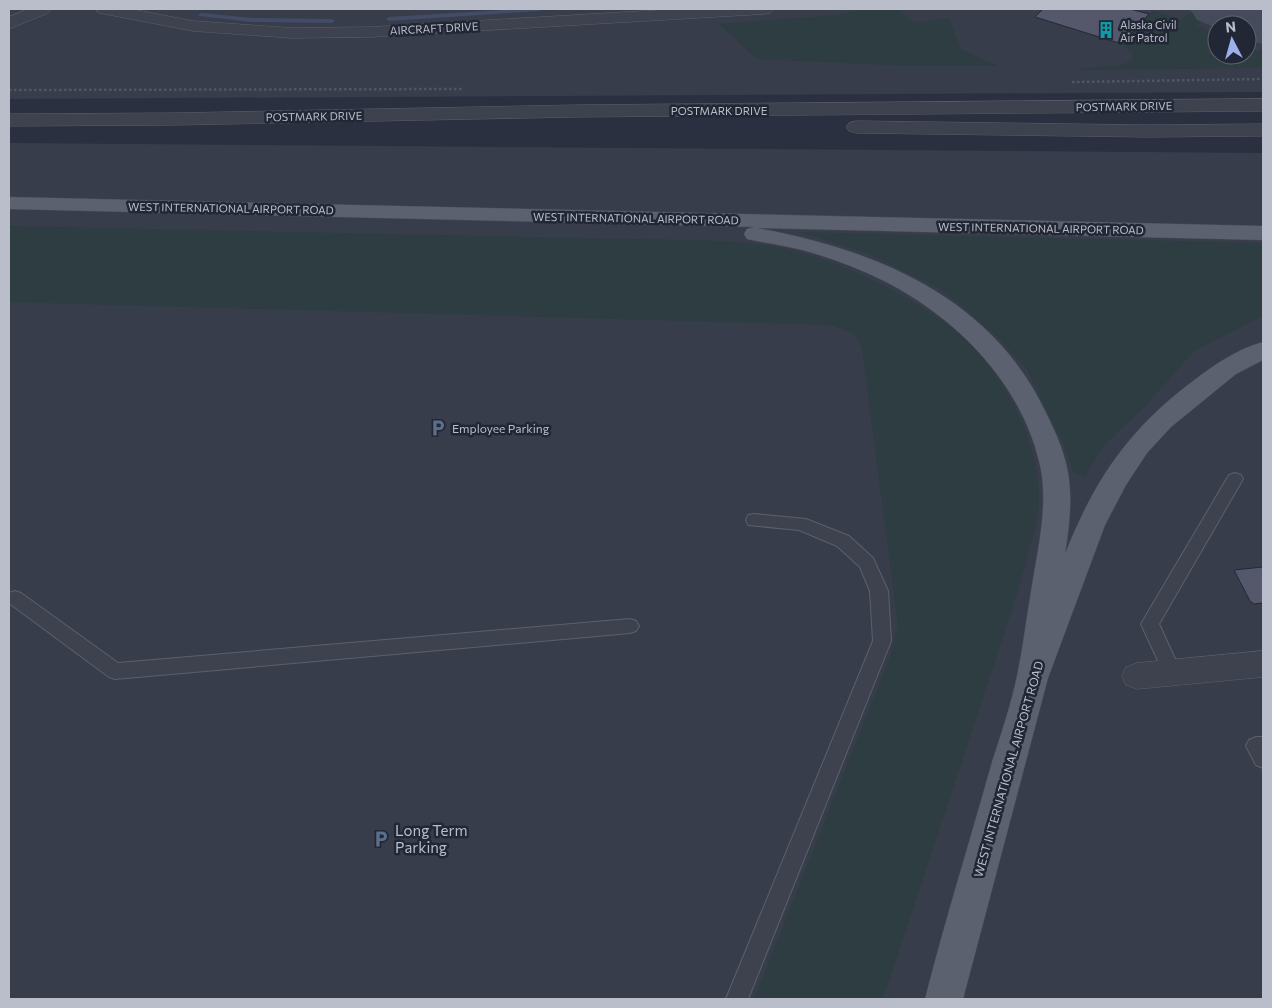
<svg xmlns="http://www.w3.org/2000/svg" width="1272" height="1008" viewBox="0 0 1272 1008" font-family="Commissioner,sans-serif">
<rect width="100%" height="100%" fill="#2a303f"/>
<g fill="#383d4c" fill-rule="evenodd">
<path d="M9,9H1263V92L9,99ZM1217,25H1247V55H1217Z"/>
<polygon points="9,143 1263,153 1263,999 9,999"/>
</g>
<g fill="#2d3d41">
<polygon points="863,9 898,9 915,23 949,18 961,49 998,66 909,66 757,59 719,24 836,15"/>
<path d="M1153,10L1181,20C1190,12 1200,7 1209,17L1196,26L1217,34V55H1247V46L1259,52L1263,49V68L1078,70L1083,68L1117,66L1130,62L1134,55L1122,44Z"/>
<path d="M9,226L629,239C676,240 726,239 773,246C832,256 925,300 968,342C1007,381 1040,443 1039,499C1039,521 1032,541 1026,562C1016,600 1003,637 991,674C955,783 919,891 883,999H754L890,657L898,626L862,349L854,333L830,325L9,302Z"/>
<polygon points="798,232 1263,243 1263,316 1194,351 1148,403 1102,448 1085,477 1074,473 1064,445 1026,368 1000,340 969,312 940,289 869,254"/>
</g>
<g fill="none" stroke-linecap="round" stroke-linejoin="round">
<g fill="#424c66" fill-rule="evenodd">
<polygon points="518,9 543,9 540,11 389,21 386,19 389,17"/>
<polygon points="201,13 252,18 332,19 335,21 332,23 252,22 199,16 198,15"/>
</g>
<polygon fill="#454b5a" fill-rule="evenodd" points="1190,9 1263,9 1263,44 1247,40 1247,25 1217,25 1217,28 1197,20"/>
</g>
<g fill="#54586a" stroke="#242937">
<polygon points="1043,9 1130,9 1149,14 1122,44 1035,17"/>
<polygon points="1263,567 1263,603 1254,604 1250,601 1234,570"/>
</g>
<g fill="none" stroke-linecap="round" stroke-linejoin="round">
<g stroke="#5b606d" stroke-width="2">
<g id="service">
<polygon points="1235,473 1241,475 1243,479 1159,624 1181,672 1178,678 1172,680 1166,678 1141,624 1229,475"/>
<polygon points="754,514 806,519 849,536 873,558 888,591 891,641 748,999 726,999 873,641 870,591 860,567 837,546 799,530 748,525 746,520 748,515"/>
<polygon points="15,591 21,593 118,663 630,619 636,621 639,626 636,631 630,633 115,679 109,677 9,603 9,593"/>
<polygon points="1256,737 1263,737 1263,768 1256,765 1246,746 1249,740"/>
</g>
</g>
<g stroke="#5b606d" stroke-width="1">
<g id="minor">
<polygon points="28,9 51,9 48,13 9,29 9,17"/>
<polygon points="96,9 131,9 193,21 292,28 371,27 678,9 773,9 770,13 764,14 371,37 292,38 193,31 105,14 99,13"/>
<polygon points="1263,651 1263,677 1137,689 1126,685 1122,676 1126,667 1137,663"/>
</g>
</g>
<g stroke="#5b606d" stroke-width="1">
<g id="tertiary">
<polygon points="1263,99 1263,111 576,117 175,125 9,126 9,114 175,113 576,105"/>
<polygon points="856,121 1146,125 1263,124 1263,136 1146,137 856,133 849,131 846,127 849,123"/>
</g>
</g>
<g stroke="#474b59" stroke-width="1">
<path id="primary" d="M9,197L1263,226V240L757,228C874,249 991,297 1045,411C1056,433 1066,455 1069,479C1072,504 1069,529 1065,554C1095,479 1128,430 1193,381C1214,365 1237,349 1263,342V360L1236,374L1171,427L1147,453L1126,485L1105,525L1048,678L963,999H925C945,920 970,841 992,762C1001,734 1011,705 1017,676C1023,648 1026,620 1031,592C1037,552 1048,510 1041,470C1024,384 955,315 878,278C853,266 826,256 798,249C781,245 764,243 747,239L744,234L747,229L754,227L9,209Z"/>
</g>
<g stroke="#4c5a5f" stroke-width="2.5" stroke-dasharray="2.5 2.5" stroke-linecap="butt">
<polyline points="1072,82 1263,79"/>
<polyline points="9,90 463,89"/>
</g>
<use href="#service" fill="#3e424f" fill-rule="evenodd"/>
<use href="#minor" fill="#3e424f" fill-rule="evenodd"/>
<use href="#tertiary" fill="#3e424f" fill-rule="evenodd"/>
<use href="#primary" fill="#5c616f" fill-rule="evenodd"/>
</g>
<defs>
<g id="building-bare" transform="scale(1.35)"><path d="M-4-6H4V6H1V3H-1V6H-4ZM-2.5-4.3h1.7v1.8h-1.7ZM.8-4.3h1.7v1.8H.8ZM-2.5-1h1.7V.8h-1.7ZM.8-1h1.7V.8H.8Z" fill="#0f9aa8" stroke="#222735" stroke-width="2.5" paint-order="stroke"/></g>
<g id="parking-bare" transform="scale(1.35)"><path d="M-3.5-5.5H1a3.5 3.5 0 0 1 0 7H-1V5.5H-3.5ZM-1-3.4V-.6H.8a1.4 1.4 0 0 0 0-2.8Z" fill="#5c6f8a" stroke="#222735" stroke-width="2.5" paint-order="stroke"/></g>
</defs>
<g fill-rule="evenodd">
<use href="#building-bare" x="1106" y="30"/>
<use href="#parking-bare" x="438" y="428"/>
<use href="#parking-bare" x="381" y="839"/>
</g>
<g text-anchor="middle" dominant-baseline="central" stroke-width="5" stroke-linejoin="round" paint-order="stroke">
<g font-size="11" fill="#babeca" stroke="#222735" text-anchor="start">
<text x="1120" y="24">Alaska Civil<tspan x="1120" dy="13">Air Patrol</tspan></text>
</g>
<g font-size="11" fill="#babeca" stroke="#222735">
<text transform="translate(434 28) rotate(-3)">AIRCRAFT DRIVE</text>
<text transform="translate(1124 106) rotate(-1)">POSTMARK DRIVE</text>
<text x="719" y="110">POSTMARK DRIVE</text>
<text transform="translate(314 116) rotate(-1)">POSTMARK DRIVE</text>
<text transform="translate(231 208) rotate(1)">WEST INTERNATIONAL AIRPORT ROAD</text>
<text transform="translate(636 218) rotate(1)">WEST INTERNATIONAL AIRPORT ROAD</text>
<text transform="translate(1041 228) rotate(1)">WEST INTERNATIONAL AIRPORT ROAD</text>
</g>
<g font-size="12" fill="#babeca" stroke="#222735" text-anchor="start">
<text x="452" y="428">Employee Parking</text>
</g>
<g font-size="12" fill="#babeca" stroke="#222735">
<text transform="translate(1008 769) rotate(-74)">WEST INTERNATIONAL AIRPORT ROAD</text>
</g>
<g font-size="15" fill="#babeca" stroke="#222735" text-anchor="start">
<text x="395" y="830">Long Term<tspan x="395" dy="17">Parking</tspan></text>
</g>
</g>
<rect width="1272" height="1008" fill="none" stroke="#babeca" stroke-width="20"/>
<g transform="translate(1232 40) rotate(354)"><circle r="24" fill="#222735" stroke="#5f6371"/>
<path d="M0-4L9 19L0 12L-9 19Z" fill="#9db0ec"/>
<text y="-8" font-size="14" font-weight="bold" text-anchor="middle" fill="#babeca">N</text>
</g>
</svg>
